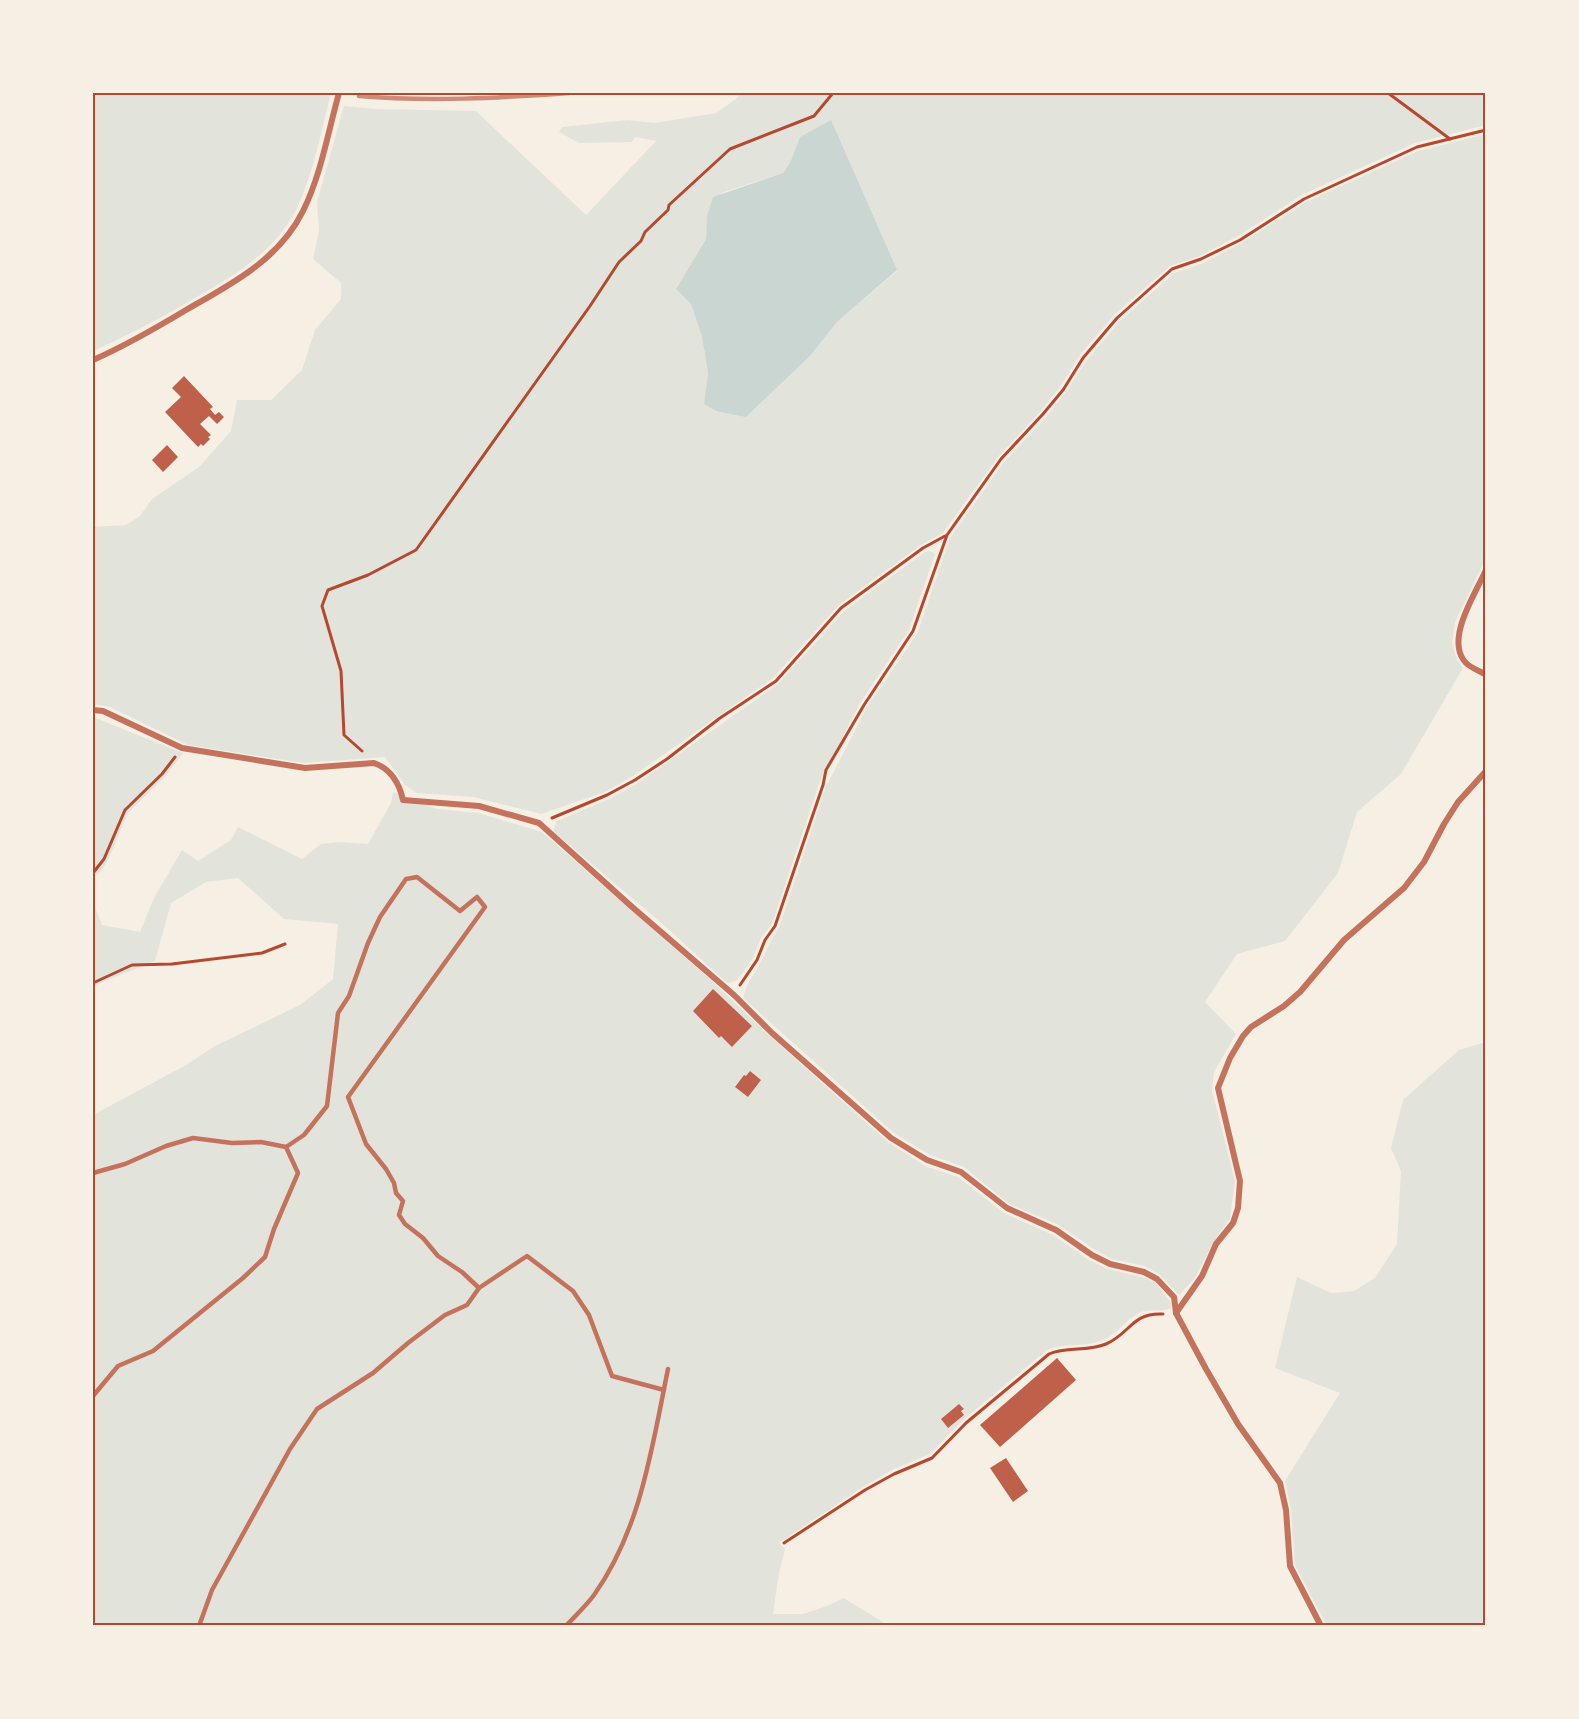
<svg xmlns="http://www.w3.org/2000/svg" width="1579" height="1719" viewBox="0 0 1579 1719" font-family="Manrope,sans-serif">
<rect width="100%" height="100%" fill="#f6efe4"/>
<g fill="#e2e4dc" fill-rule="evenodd">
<path d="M93,93H331C321,131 314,172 297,208C276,251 235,275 195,298C162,318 128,335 93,351Z"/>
<path d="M740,93H1486V125L1415,143L1302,195L1238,236L1200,256L1170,266L1114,315L1080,355L1060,387L1040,412L998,457L943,533L921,545L839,605L773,678L633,776L605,792L541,814L473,797L417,793L405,785L385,757L304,763L188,745L110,707L93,704V527L126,525L140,516L152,499L199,467L231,431L237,400H271L302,370L315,330L341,299V283L313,259L319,231L317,202L344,106L377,109L476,111L586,215L656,141L635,137L632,142L579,143L559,132L562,127L627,120L654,123L716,113L736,99ZM800,137L897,271L837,322L810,356L746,417L704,404L708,373L702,337L691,304L676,289L706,239L707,216L723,192L783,173L790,163Z"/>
<path d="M1486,134V558L1455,622L1452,643L1457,660L1463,668L1401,774L1357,812L1338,873L1285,941L1237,954L1205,1002L1236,1034L1214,1072L1212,1090L1235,1181L1230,1218L1216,1238L1194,1279L1179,1295L1160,1275L1145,1266L1112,1259L1095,1250L1059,1225L1009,1204L964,1167L930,1155L894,1133L743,998C746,984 754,975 760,963C767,950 770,939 779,928L826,787L867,707L917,634L950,538L1004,462L1046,417L1066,392L1087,360L1120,321L1174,273L1203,263L1242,243L1306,202L1418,151Z"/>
<polygon points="931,551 935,554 909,630 860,703 819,784 772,924 761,938 753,958 737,981 727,983 666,927 553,831 557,821 609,799 638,783 778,684 844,611 925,552"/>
<polygon points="93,717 183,753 165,777 128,813 108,860 101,871 93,878"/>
<path d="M393,792L437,809L478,813L542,832L712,981L772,1038L888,1142L925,1166L958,1177L1004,1213L1053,1235L1089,1260L1108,1269L1142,1277L1155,1282L1171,1303V1308C1161,1313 1149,1308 1139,1313C1124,1321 1115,1338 1097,1342C1079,1347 1064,1343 1047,1350L963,1420L930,1454L892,1470L863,1487L779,1543L785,1549L779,1573L773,1614H803L827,1606L844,1598L889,1626H93V1115L186,1065L215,1046L300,1005L333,979L338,924L284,919L238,878L206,882L171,903L155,961L93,986V901L102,925L140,932L154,898L182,850L198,861L231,840L238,827L302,859L321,844L339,842L368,844L391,803Z"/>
<polygon points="1486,1042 1486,1626 1327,1626 1295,1565 1291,1509 1285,1481 1340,1393 1275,1368 1297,1277 1331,1293 1354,1291 1375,1278 1397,1244 1401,1171 1391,1148 1403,1100 1459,1050"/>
</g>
<polygon fill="#c9d6d2" points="831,120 897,270 837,322 810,356 746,417 716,411 704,404 708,373 702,337 691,304 676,289 706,239 707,216 713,197 783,173 790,163 800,137"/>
<g fill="#bf614a">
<polygon points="184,376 213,407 210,409 215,415 219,412 224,417 217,424 209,416 200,424 211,435 208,437 210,439 203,446 201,444 198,447 165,412 181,397 172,388"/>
<polygon points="167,445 178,457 163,472 152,460"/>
<polygon points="713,989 752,1026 732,1047 721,1036 719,1038 693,1011"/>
<polygon points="750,1071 761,1080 748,1097 735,1087 744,1075 746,1076"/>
<polygon points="1057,1358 1076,1380 1000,1447 980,1425"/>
<polygon points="959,1404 964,1409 961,1411 964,1415 948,1428 941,1419"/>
<polygon points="1006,1458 1028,1491 1013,1502 990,1468"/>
</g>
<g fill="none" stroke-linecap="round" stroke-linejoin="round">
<g stroke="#b5482f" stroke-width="3">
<polyline points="1388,93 1450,139"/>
<polyline points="362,751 344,735 341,671 322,606 328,590 368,575 416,550 590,306 619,262 641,241 645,232 668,210 669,205 730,149 814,116 833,93"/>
<polyline points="552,818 607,795 635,780 667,759 720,718 776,681 841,608 923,548 945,536"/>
<polyline points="93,873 104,859 125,810 162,774 175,757"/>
<polyline points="93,983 132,965 172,964 262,953 285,944"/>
<polyline points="740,985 757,960 765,940 775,926 823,785 826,770 864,705 913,631 947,535 1001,459 1043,414 1063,390 1083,358 1117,318 1172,269 1201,259 1240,240 1304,199 1417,147 1486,130"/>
<path d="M784,1543L865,1490L894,1474L932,1458L966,1423L1049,1354C1067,1346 1087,1352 1106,1344C1130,1334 1132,1312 1163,1314"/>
</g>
<g stroke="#c5725c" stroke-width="4.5">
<polyline points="93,1173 125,1164 166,1146 193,1138 232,1143 261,1142 286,1147 304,1135 327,1106 338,1013 349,996 368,943 380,917 406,879 417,877 460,911 477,897 485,907 348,1097 366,1144 386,1169 394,1183 396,1193 403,1201 399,1215 405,1224 423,1238 438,1256 462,1272 479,1288 527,1256 573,1291 589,1315 612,1376 664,1390"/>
<polyline points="93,1396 118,1366 153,1351 243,1278 265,1257 274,1229 298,1173 286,1147"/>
<polyline points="199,1626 212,1590 290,1449 317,1409 373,1373 408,1343 445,1315 467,1305 479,1288"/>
<path d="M566,1626C575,1616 586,1606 594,1595C641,1529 652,1447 668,1369"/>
</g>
<g stroke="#c5725c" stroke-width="6">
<path d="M93,360C125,346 156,328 186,310C231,284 279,260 303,211C321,175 328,132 339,93"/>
<path d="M1486,570C1476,593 1444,640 1466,663C1471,668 1480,671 1486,675"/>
<path d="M93,710L103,711L182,748L305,768L374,763C391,769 399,782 403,800L479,806L539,823L631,906L734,995L772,1033L891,1138L927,1160L961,1172L1007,1208L1056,1230L1092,1255L1110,1264L1144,1272L1157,1279L1174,1297L1176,1313L1206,1369L1238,1424L1280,1483L1286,1510L1290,1566L1321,1626"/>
<polyline points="1176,1313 1202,1276 1216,1244 1233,1223 1238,1208 1240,1181 1218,1088 1230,1058 1243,1036 1251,1027 1284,1006 1300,992 1344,940 1404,888 1424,862 1444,824 1458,802 1486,771"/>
</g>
<path stroke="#cf8b77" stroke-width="4.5" d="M359,96C429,102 499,98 569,93"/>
</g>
<rect width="1579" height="1719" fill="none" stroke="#f6efe4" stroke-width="189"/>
<rect x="94" y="94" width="1390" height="1530" fill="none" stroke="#b5482f" stroke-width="2"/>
</svg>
